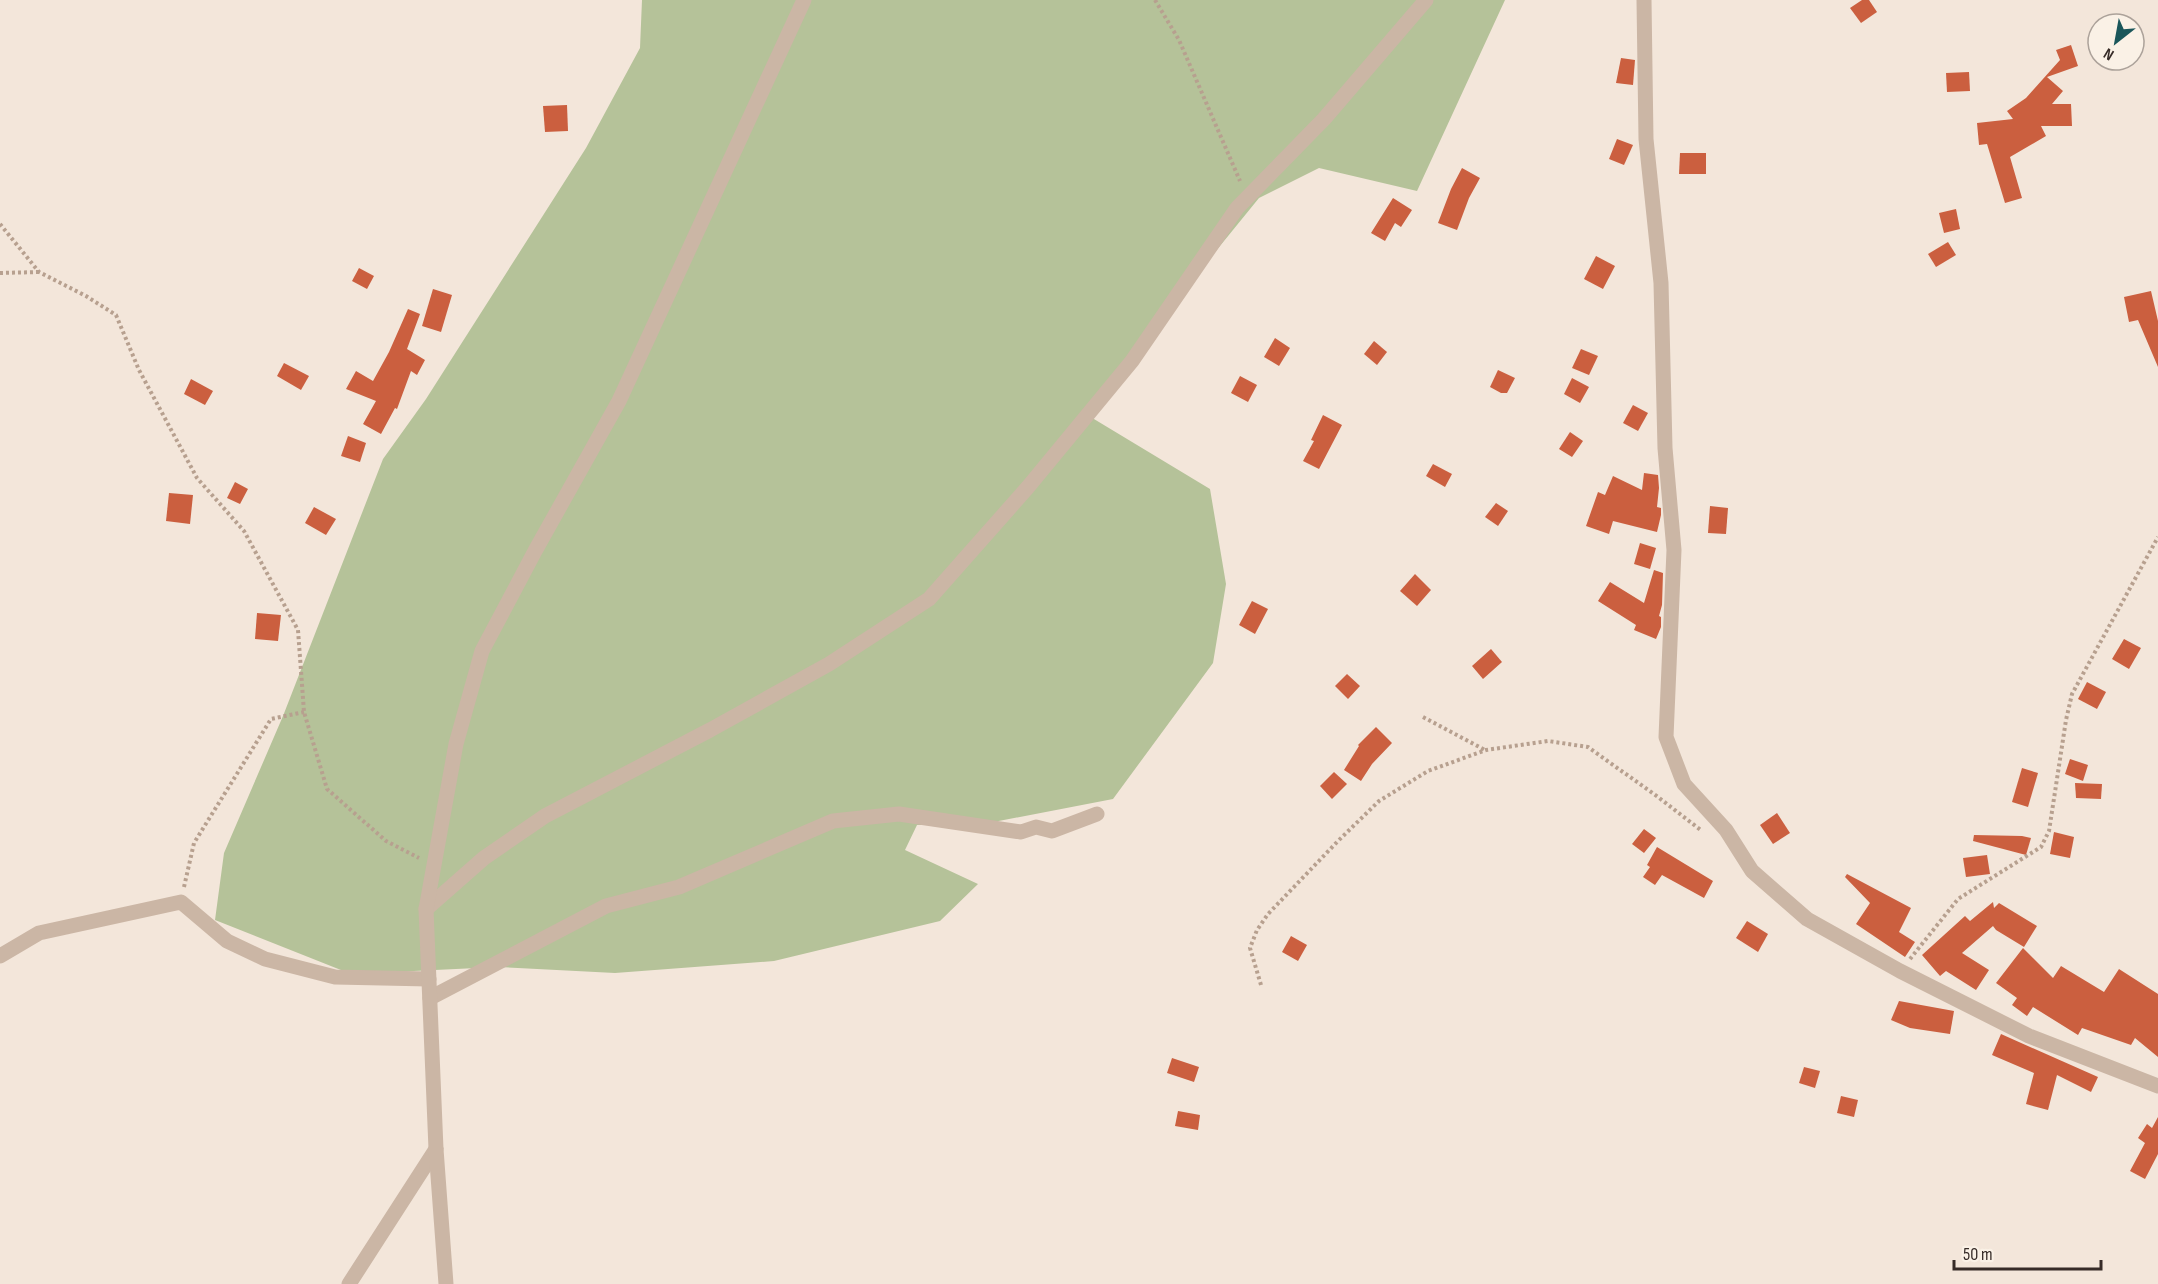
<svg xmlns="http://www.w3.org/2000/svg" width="2158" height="1284" viewBox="0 0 2158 1284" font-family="'Sofia Sans Condensed',sans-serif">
<rect width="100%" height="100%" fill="#f3e6da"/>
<polygon fill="#b5c299" points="642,0 1505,0 1417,191 1319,168 1259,198 1084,413 1210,489 1226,584 1213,663 1113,799 978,825 917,825 905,850 978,884 940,921 774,961 615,973 498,967 351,974 215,920 224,853 283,716 383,459 426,399 586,148 640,48"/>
<g fill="#cb5f3f">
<polygon points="1862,0 1869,0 1877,12 1861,23 1850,8"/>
<polygon points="2071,45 2078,66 2047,77 2063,91 2052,104 2071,104 2072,126 2041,126 2046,136 2010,157 2022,198 2005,203 1987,144 1979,145 1977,123 2013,119 2007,111 2026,98 2060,60 2056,50"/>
<polygon points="1621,58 1635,60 1633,85 1616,83"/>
<polygon points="1969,72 1970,91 1947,92 1946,73"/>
<polygon points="567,105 568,131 545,132 543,106"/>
<polygon points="1617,139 1633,145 1624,165 1609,159"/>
<polygon points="1680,153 1706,153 1706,174 1679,174"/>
<polygon points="1462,168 1480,178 1469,198 1457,230 1438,223 1451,189"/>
<polygon points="1393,198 1412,210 1401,227 1395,223 1385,241 1371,233"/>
<polygon points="1956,209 1960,229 1944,233 1939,213"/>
<polygon points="1948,242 1956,255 1936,267 1928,254"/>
<polygon points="1596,256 1615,266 1603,289 1584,279"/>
<polygon points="359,268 374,276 367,289 352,281"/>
<polygon points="433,289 452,295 441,332 422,326"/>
<polygon points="2151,291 2158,321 2158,367 2138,320 2129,322 2124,297"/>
<polygon points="408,309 420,314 407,349 425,360 417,375 411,371 397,409 395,408 381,434 363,424 376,401 346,389 356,371 373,381 389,352"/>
<polygon points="1275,338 1290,348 1279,366 1264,357"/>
<polygon points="1374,341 1387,352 1377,365 1364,354"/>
<polygon points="1581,349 1598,356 1589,375 1572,368"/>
<polygon points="284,363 309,376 301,390 277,376"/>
<polygon points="1498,370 1515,378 1507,393 1501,393 1490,387"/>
<polygon points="1240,376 1257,385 1248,402 1231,393"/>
<polygon points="1572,378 1589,387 1580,403 1564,394"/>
<polygon points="191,379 213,391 205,405 184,394"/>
<polygon points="1633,405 1648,413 1638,431 1623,423"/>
<polygon points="1323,415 1342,425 1319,469 1303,461 1314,441 1311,440"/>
<polygon points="1570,432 1583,441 1572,457 1559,449"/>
<polygon points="348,436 366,443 360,462 341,456"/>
<polygon points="1433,464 1452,474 1445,487 1426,476"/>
<polygon points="1644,473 1658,475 1659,488 1657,507 1661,508 1661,515 1657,532 1613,521 1609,534 1586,526 1598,492 1605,495 1613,476 1642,490"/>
<polygon points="235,482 248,489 240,504 227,498"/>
<polygon points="169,493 193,495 190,524 166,521"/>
<polygon points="1496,503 1508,511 1498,526 1485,517"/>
<polygon points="1710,506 1728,508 1726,534 1708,533"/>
<polygon points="314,507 336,519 326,535 305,523"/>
<polygon points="1640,543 1656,548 1650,569 1634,564"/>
<polygon points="1654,570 1663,573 1662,605 1659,616 1661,617 1661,627 1656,639 1634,630 1636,625 1598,601 1610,582 1644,603"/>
<polygon points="1415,574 1431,590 1417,606 1400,591"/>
<polygon points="1252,601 1268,609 1255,634 1239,625"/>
<polygon points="257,613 281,615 278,641 255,639"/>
<polygon points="2124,639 2141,648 2129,669 2112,659"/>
<polygon points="1491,649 1502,662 1483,679 1472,666"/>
<polygon points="1347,674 1360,686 1348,699 1335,686"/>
<polygon points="2087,682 2106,692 2097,709 2078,699"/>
<polygon points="1376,727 1392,743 1372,764 1361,781 1344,770 1359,746 1358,745"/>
<polygon points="2070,759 2088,765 2083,781 2065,774"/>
<polygon points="2022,768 2038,773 2028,807 2012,802"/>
<polygon points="1334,772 1347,784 1332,799 1320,786"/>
<polygon points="2075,783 2102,784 2101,799 2076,798"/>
<polygon points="1777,813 1790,833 1773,844 1760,825"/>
<polygon points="1644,829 1656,838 1644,853 1632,844"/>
<polygon points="2054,832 2074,837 2070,858 2050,854"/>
<polygon points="1974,835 2022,836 2031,838 2026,855 1973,841"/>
<polygon points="1657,847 1713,881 1704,898 1662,875 1655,885 1643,877 1650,867 1647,865"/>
<polygon points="1987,855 1990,874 1966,877 1963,858"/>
<polygon points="1847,874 1911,908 1899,932 1915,942 1905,957 1856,924 1870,903 1845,877"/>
<polygon points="1993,902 1994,908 1999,903 2037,926 2024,947 1996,930 1993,926 1962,953 1989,970 1976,990 1946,971 1940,976 1922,955 1965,916 1970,921"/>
<polygon points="1747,921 1768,934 1758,952 1736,938"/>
<polygon points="1291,936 1307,945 1298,961 1282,952"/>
<polygon points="2023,948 2053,978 2061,966 2104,992 2119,969 2158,994 2158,1057 2135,1038 2131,1045 2082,1028 2078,1035 2033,1007 2027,1016 2012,1005 2017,998 1996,983"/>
<polygon points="1899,1001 1954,1011 1950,1034 1910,1028 1891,1020"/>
<polygon points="2001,1034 2098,1077 2091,1092 2057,1075 2048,1110 2026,1104 2034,1073 1992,1055"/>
<polygon points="1172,1058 1199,1067 1194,1082 1167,1073"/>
<polygon points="1804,1067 1820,1071 1815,1088 1799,1083"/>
<polygon points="1841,1096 1858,1100 1854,1117 1837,1113"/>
<polygon points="1178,1111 1200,1115 1198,1130 1175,1126"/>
<polygon points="2158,1117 2158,1154 2145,1179 2130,1171 2145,1143 2138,1138 2147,1124 2152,1128"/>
</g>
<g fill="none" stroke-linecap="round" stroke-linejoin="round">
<g stroke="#b7a08f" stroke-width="4" stroke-dasharray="3 3" stroke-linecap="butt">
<polyline points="1155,0 1179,40 1240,181"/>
<polyline points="0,224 39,272 86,296 116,315 139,370 197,478 244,531 298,630 304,712 327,789 386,841 419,858"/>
<polyline points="0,273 39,272"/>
<polyline points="1423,717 1485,750"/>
<polyline points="184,887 194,843 271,719 304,712"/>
<polyline points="1910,959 1958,899 2041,847 2049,831 2066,720 2072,694 2158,537"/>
<polyline points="1261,985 1250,948 1257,930 1268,914 1338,841 1379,801 1428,771 1486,750 1548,741 1588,747 1658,797 1702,831"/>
</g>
<g stroke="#cbb6a5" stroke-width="15">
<polyline points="1644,0 1646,139 1661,283 1665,448 1674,550 1666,737 1684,784 1726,830 1752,871 1807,919 1900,971 2029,1036 2158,1086"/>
<polyline points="426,909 484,858 545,816 710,730 829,664 929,599 1028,487 1132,361 1237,208 1324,119 1426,0"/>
<polyline points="0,956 39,933 181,902 227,941 265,959 335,977 429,979"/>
<polyline points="430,998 606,906 679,887 833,821 899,814 1021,832 1036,827 1052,831 1097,814"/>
<polyline points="349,1284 436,1149"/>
<polyline points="446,1284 436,1149 426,909 456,744 482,651 535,551 619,401 804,0"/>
</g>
</g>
<g transform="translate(2116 42) rotate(211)"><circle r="28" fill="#faf1e6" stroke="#aca29a" stroke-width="1.5"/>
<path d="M0-4.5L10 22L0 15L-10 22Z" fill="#1a565a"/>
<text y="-9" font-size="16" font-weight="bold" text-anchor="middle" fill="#362b27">N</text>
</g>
<path d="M1954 1260v9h147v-9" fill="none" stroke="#362b27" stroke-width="3"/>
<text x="1963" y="1260" font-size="18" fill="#362b27" stroke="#faf1e6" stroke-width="4.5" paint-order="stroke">50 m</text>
</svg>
